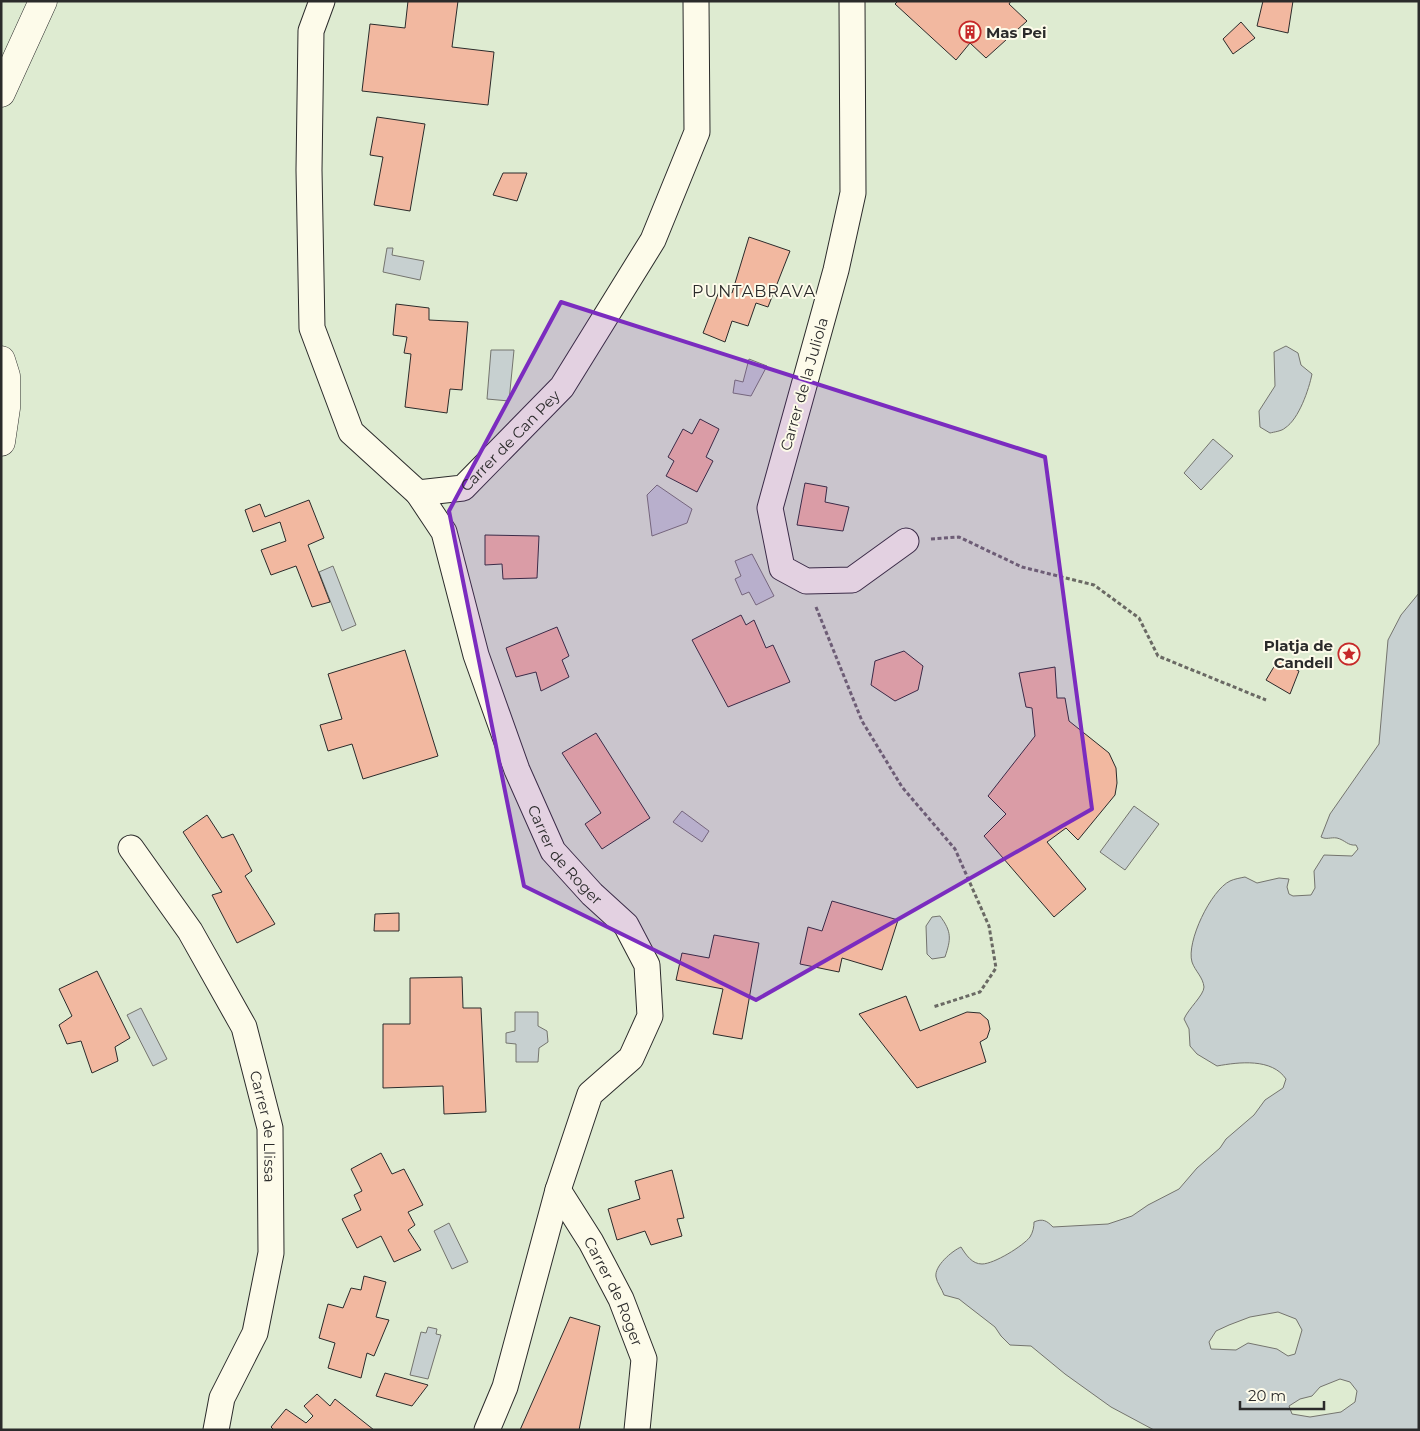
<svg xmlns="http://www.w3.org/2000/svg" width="1420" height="1431" viewBox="0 0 1420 1431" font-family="Montserrat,sans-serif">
<rect width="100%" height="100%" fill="#fdfbea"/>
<rect fill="#deebd1" stroke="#74746e" x="1" y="1" width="1418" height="1429"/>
<g fill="#c7d0d0" stroke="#74746e" fill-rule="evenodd">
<polygon points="387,248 393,248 392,255 424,261 420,280 383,272"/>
<path d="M1286,346L1298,353L1301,365L1312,374C1309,389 1299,419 1285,428C1282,431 1274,432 1270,433L1260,427L1259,411L1275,386L1274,352Z"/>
<polygon points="491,350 514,350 509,401 487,399"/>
<polygon points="749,359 767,366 751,396 733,393 735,380 743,382"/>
<polygon points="1213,439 1233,456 1201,490 1184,473"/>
<polygon points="657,485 692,509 687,523 652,536 647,495"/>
<polygon points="752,554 774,596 756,605 749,592 742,595 735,579 741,576 735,561"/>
<polygon points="333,566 356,625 342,631 319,572"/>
<path d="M1419,593V1430H1154L1111,1407L1065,1374L1031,1346L1010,1345L1001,1336L995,1327L964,1303L959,1299L944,1295C942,1289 937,1283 936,1277C934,1266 952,1251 961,1247C966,1255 972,1264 982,1264C994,1264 1023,1246 1030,1237C1033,1232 1034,1227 1034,1222C1043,1218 1047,1221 1053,1227L1108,1224L1132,1216L1148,1205L1179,1189L1197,1168L1220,1148L1226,1139L1254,1115L1265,1100L1283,1088L1286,1079C1272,1058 1239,1062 1217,1066L1197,1054L1190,1046L1189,1029L1184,1019C1188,1009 1204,995 1204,987C1203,977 1195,971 1192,962C1186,942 1211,890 1230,881C1234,879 1240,878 1245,877L1257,883L1279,878L1289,879L1287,887L1289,894L1293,896L1311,895L1315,888L1314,871L1324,855L1352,856L1358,849L1356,845C1348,846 1345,840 1337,838C1330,837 1327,840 1321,837L1330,814L1379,744L1388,640L1401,615ZM1278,1312L1296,1319L1302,1330L1295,1354L1288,1356L1277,1349L1248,1343L1236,1350L1211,1349L1209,1342L1216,1331L1229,1325L1250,1317ZM1340,1379L1350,1382L1357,1391L1355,1402L1341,1412L1310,1417L1292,1414L1289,1406L1300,1399L1312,1396L1320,1387Z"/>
<polygon points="1134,806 1159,824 1125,870 1100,852"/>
<polygon points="682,811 709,831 702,842 673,822"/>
<path d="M940,916C952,932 951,939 945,957L932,959L927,954L926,926L932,917Z"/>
<polygon points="141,1008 167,1059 153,1066 127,1015"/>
<polygon points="515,1012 538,1012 538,1026 547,1031 548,1042 539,1048 538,1062 516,1062 516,1044 506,1043 506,1033 515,1031"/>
<polygon points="449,1223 468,1262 452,1269 434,1231"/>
<polygon points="428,1327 437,1329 436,1334 441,1335 428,1379 410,1375 421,1332 426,1333"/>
</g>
<g fill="#f2b8a0" stroke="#2b2b2b">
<polygon points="408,1 458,1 452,47 494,52 488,105 362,91 370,24 405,28"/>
<polygon points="898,1 1011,1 1009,4 1027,21 986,58 970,43 956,60 895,4"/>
<polygon points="1263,1 1293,1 1288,33 1257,26"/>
<polygon points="1241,22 1255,38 1233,54 1223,39"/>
<polygon points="377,117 425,124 410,211 374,205 383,157 370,155"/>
<polygon points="503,173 527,173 517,201 493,195"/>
<polygon points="749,237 790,251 768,307 756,303 748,326 732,321 725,342 703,333 720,289 732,293"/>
<polygon points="396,304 429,308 429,320 468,322 462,390 450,389 447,413 405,407 411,354 404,353 407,337 393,335"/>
<polygon points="700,419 719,429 706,457 713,461 697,492 666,476 674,461 668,457 683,429 692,434"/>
<polygon points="805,483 827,487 825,502 849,507 843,531 797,525"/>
<polygon points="309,500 324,538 308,545 330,602 312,607 296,566 271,575 261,550 286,541 280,522 253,532 245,510 260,504 265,517"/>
<polygon points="485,535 539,536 537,578 503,579 502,564 485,565"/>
<polygon points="741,615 746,625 754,620 766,648 773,645 790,682 728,707 692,640"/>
<polygon points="557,627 569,656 562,660 569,677 541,691 536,672 516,677 506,648"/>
<polygon points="405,650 438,756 363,779 352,744 328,751 320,725 342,719 328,674"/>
<polygon points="904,651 923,666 918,690 895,701 871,685 875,661"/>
<polygon points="1278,660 1299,671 1290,694 1266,680"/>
<polygon points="1055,667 1057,698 1065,698 1069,721 1109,753 1116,768 1117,783 1115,795 1078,840 1066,828 1047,842 1086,889 1054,917 984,836 1006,814 988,796 1035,736 1032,708 1026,707 1019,673"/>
<polygon points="596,733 650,818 602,849 585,824 601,813 562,753"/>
<polygon points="207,815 222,838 233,834 252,871 245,876 275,924 237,943 212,895 222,892 183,832"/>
<polygon points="832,901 898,920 882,970 842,958 839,972 800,964 808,927 822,931"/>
<polygon points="399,913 399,931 374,931 375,914"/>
<polygon points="714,935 759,943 742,1039 713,1034 723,989 676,980 682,953 709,958"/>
<polygon points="97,971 130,1038 115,1047 118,1061 92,1073 81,1041 67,1044 59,1025 72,1016 59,989"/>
<polygon points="462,977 463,1008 481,1008 486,1112 444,1114 443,1086 383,1088 383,1024 410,1024 410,978"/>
<polygon points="906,996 920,1031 967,1012 980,1013 988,1020 990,1029 987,1038 980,1042 986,1062 917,1088 859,1014"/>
<polygon points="381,1153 392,1174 404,1169 423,1205 408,1212 415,1225 408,1230 421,1250 394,1262 381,1236 357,1248 342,1219 361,1210 354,1195 362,1191 351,1169"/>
<polygon points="672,1170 684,1218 677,1219 682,1236 651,1245 645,1231 617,1240 608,1209 640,1199 635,1181"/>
<polygon points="364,1276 386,1282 376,1317 389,1320 374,1356 367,1353 361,1378 328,1368 335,1343 319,1338 328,1304 343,1308 351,1288 361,1290"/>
<polygon points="570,1317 600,1326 579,1430 520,1430"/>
<polygon points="385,1373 428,1385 412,1406 376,1396"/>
<polygon points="317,1394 330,1406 335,1399 374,1430 274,1430 271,1427 286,1409 306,1423 313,1416 304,1406"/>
</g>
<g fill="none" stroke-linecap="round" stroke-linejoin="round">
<g stroke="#2b2b2b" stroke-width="27">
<g id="minor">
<path id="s1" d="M322,1L311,31L309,170L312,328L351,432L418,493L444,532L476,655L517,770L553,851L592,894L626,925L647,965L650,1016L631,1058L590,1094L558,1190L505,1387L487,1430"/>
<polyline points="852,1 853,193 836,270 770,508 782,568 806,581 852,580 906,541"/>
<path id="s2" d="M418,493L463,488L562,387L653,240L697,132L696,1"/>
<path id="s3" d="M131,848L190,931L244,1027L270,1128L271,1253L255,1333L222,1398L216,1430"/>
<path id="s4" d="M558,1190L591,1242L621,1299L644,1359L637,1430"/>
</g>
</g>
<g stroke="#2b2b2b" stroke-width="29">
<g id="secondary">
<polyline points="1,93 43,1"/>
<polyline points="1,360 6,376 6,408 1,442"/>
</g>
</g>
<g stroke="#6a6964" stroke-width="3" stroke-dasharray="4 2.5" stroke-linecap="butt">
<polyline points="931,539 959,537 1022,567 1094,585 1139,618 1158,656 1266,700"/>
<polyline points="816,607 862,721 902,787 955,849 989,926 996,968 980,992 933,1007"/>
</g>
<use href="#minor" stroke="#fdfbea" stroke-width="25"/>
<use href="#secondary" stroke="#fdfbea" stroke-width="28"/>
</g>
<path fill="#7b2cbf" fill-opacity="0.2" stroke="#7b2cbf" stroke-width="4" stroke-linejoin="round" d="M561,302L1045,457L1092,809L756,1000L524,886L449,511Z"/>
<defs>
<g id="building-ring" transform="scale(1.125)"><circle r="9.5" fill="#fdfbea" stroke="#c62828" stroke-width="1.5"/><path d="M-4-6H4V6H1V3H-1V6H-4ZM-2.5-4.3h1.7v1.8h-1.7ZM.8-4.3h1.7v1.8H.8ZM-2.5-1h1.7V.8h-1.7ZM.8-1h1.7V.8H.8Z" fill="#c62828"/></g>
<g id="sight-ring" transform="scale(1.125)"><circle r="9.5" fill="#fdfbea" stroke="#c62828" stroke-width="1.5"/><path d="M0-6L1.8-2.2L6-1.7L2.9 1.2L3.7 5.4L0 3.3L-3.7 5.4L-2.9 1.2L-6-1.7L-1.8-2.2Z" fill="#c62828"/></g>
</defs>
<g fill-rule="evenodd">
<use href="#building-ring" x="970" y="32"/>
<use href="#sight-ring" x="1349" y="654"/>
</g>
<g text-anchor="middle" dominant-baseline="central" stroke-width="4" stroke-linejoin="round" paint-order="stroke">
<g font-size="15" font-weight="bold" fill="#2b2b2b" stroke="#fdfbea" text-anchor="start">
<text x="986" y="32">Mas Pei</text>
<text x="1333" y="645" text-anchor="end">Platja de<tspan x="1333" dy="17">Candell</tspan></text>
</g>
<g font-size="15" fill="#2b2b2b" stroke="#fdfbea">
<text transform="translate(804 384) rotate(-74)">Carrer de la Juliola</text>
<text stroke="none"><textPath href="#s2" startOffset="112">Carrer de Can Pey</textPath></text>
<text stroke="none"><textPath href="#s1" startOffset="925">Carrer de Roger</textPath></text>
<text stroke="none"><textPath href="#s3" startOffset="314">Carrer de Llissa</textPath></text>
<text stroke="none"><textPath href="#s4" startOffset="116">Carrer de Roger</textPath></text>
</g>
<g font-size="16" letter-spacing="1" fill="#2b2b2b" stroke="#fdfbea">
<text x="754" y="291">PUNTABRAVA</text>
</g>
</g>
<rect width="1420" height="1431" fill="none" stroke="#2b2b2b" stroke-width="5"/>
<path d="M1240 1401v8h84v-8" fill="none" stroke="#2b2b2b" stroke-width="2.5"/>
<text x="1248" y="1401" font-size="15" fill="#2b2b2b" stroke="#fdfbea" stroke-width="4" paint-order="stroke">20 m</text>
</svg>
